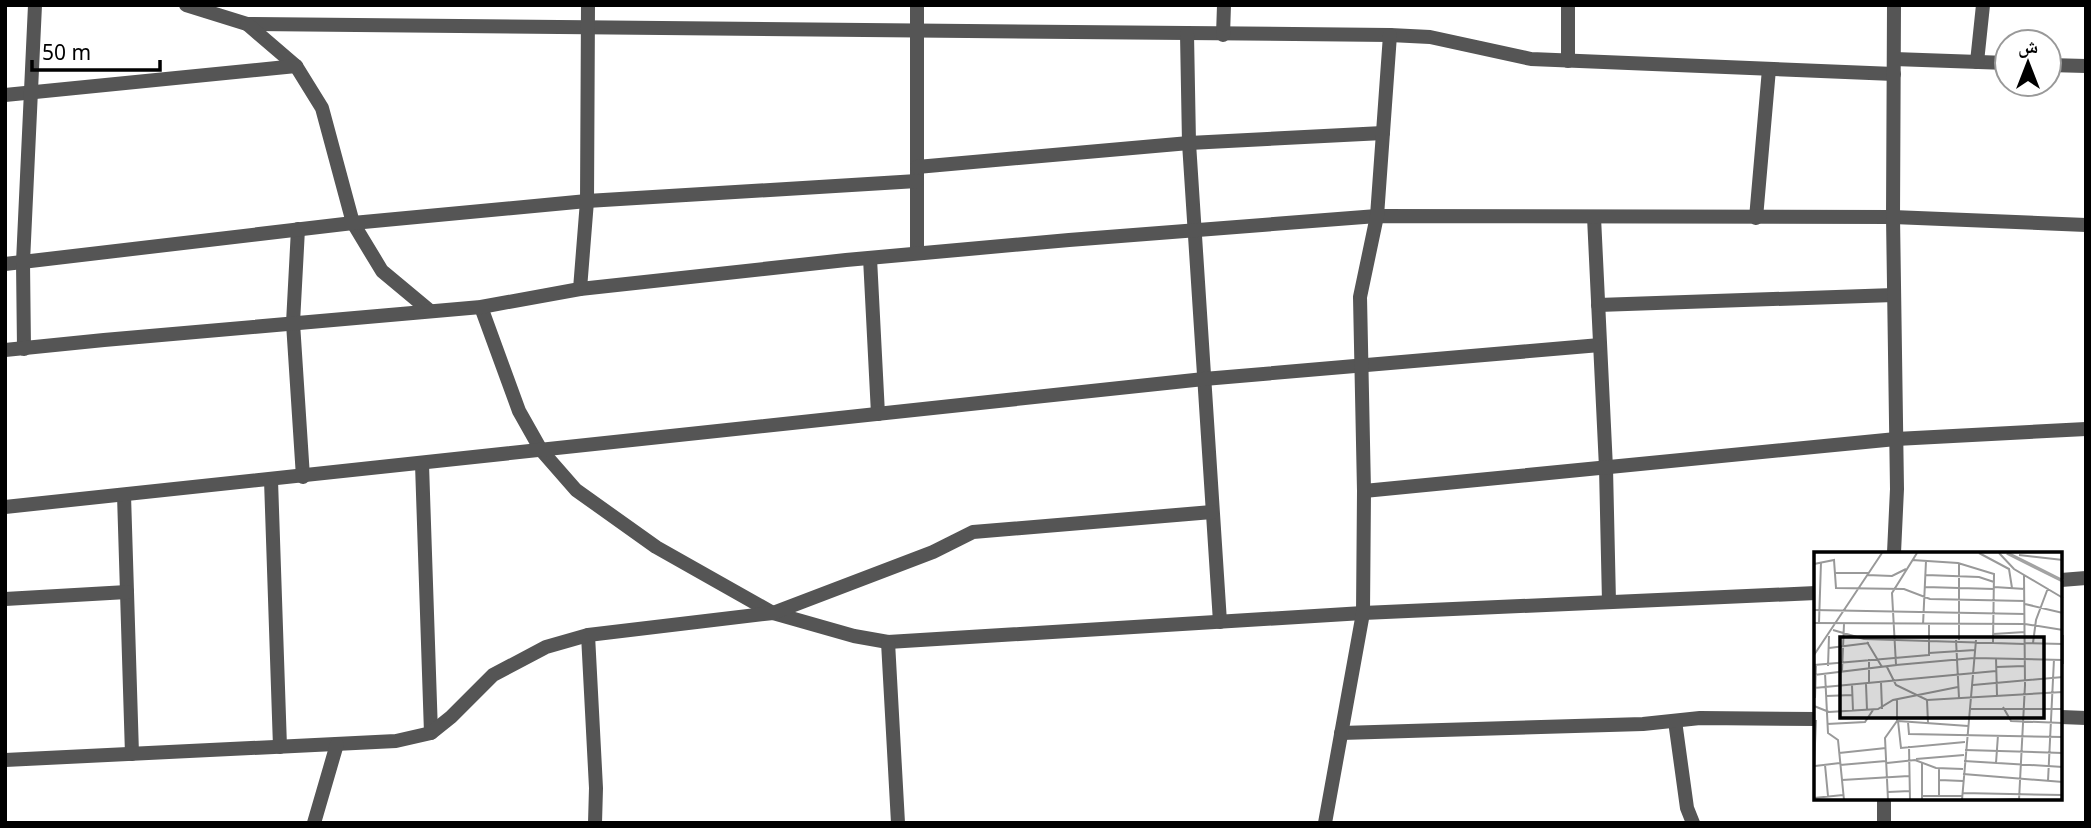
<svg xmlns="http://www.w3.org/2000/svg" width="2091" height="828" viewBox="0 0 2091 828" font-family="'Noto Sans','Noto Naskh Arabic',sans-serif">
<rect width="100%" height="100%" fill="#fff"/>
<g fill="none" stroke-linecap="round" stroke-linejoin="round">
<g stroke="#555" stroke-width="14">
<polyline points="186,5 247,24 1390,35 1430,37 1531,59 1894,74"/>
<polyline points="917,5 917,253"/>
<polyline points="1568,5 1568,61"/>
<polyline points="247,24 296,66 322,108 353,223 382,271 430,311"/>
<polyline points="1187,34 1189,143 1220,622"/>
<polyline points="1223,35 1224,5"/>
<polyline points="1894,59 2007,63"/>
<polyline points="1977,62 1983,5"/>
<polyline points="2049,65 2086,66"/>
<polyline points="5,95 296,66"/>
<polyline points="917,167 1189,143 1383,133"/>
<polyline points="1594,217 1606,468 1609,602"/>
<polyline points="1756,218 1769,69"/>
<polyline points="298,229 293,323 303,477"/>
<polyline points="870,258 878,414"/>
<polyline points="5,264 353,223 587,201 917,181"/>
<polyline points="580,289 846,260 1069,240 1377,216 1893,217 2086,225"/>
<polyline points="1598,305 1894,295"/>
<polyline points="481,307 519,411 541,450 576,490 656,547 773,613 854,636 888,642 1363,613 1816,593"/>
<polyline points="24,349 23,262 35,5"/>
<polyline points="5,350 104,340 481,307 580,289 587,201 588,5"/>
<polyline points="422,464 431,733"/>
<polyline points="271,480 280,747"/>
<polyline points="1364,491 1896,439 2086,429"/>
<polyline points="124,495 132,754"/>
<polyline points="5,507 1204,379 1600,345"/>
<polyline points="1894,553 1897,489 1893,217 1894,5"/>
<polyline points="2061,580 2086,578"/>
<polyline points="5,599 127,592"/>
<polyline points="588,635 596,788 595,823"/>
<polyline points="888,642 898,823"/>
<polyline points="2061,717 2086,718"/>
<polyline points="1675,721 1687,808 1693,823"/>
<polyline points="1341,733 1643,724 1700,718 1816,719"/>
<polyline points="5,760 396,741 431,733 451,717 493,675 546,647 588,635 773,613 933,552 973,532 1212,512"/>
<polyline points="314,823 337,744"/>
<polyline points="1325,823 1363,613 1364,491 1360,297 1377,216 1390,35"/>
<polyline points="1884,823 1884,798"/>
</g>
</g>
<g transform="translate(1814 552)">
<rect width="248" height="248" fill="#fff"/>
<path fill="none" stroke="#a3a3a3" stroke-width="3.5" d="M193,1L249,29"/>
<path fill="none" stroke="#999" stroke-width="2" d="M165,1L195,17L198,36M185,1L200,17L249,46M205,3L249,8M98,8L144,11L180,22L179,91M0,12L20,8L22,36L90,37L116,47L211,49M21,21H54M53,23L78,24L92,17M112,23L165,25L180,30M111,35L180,37M180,35L211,37M211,52L249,61M0,58L211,62M0,71L211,72L249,78M5,71L7,10M109,73L112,9M115,73V104M19,78L50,87L211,92M179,82L211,80M249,83V112M142,88L145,146M145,88V12M53,90L68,115M211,91L249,92M219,91L222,68L234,36M15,96L55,91M115,101L161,98M0,103L68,1M182,106L183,144M55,107V131M0,113L115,103M82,113L160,106L249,108M14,114L15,84M73,115L82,133L113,148L249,140M182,115L211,114M28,119L30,72M11,121L14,181L24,188L30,248M0,123L82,113L78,41L103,1M67,130L68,157M52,132L53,158M38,133L39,159M159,133L249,125M0,136L182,119M12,144L38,143M1,146L2,113M113,148L114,171M0,154L15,160L64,157L79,148L144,135M189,155L197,169L249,171M157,157H249M84,169L87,196L151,190M84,169L154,174M94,170L95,182L249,185M13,172L51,170L59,158M95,194L96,248M151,198L249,201M25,201L72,196M102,207L150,203M150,209L249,215M73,211L101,208L122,216L149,217M108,211V248M182,211L184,183M11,213L14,244M26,213L72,209M1,214L26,211M0,215L2,168M149,222L249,230M28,228L95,224M125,228L149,229M234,229L240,107M74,240L96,239M148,241L249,243M108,244H148M125,244V217M0,246L29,243M74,248L71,186L83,169V147M148,248L162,88M181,248L205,247M205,248L211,133L210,23"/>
<path fill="#000" fill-opacity="0.15" stroke="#000" stroke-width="3.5" d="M26,85H230V166H26Z"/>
<rect width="248" height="248" fill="none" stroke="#000" stroke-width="3.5"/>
</g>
<rect width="2091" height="828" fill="none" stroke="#000000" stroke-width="14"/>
<g transform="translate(2028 63)"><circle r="33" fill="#ffffff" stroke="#999999" stroke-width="2"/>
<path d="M0-5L12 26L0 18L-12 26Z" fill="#000000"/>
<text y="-10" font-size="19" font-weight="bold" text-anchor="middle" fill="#000000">ش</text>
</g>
<path d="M32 60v10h128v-10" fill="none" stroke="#000000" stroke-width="3.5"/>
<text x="42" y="60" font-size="21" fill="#000000" stroke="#ffffff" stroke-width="5" paint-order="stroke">50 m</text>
</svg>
